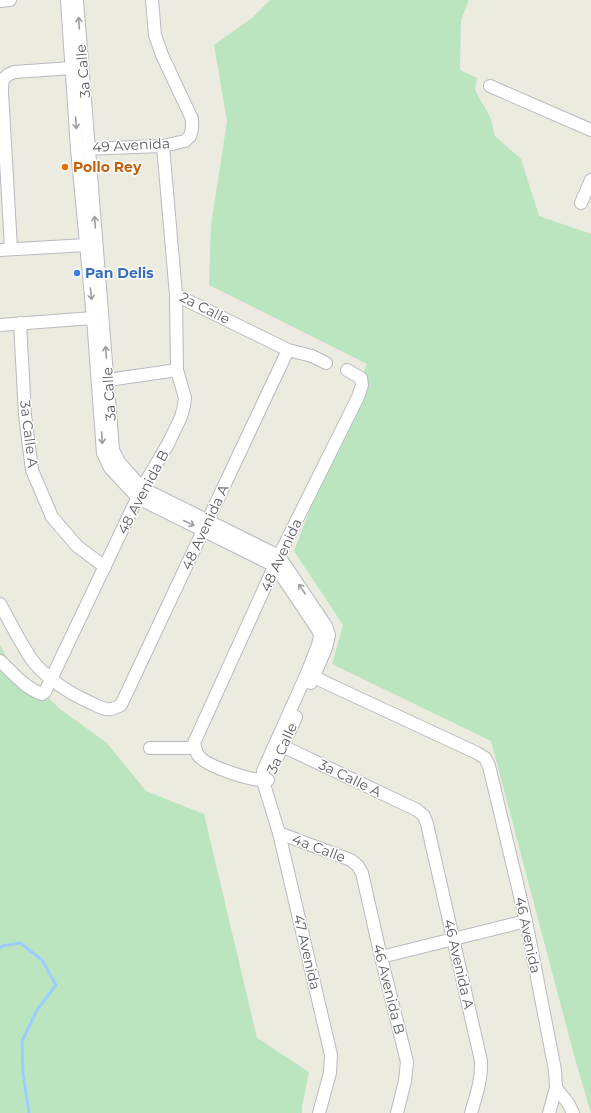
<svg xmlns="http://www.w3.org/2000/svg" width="591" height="1113" viewBox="0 0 591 1113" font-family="Montserrat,sans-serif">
<rect width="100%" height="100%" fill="#ecebe0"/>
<g fill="#bbe5bf">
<polygon points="270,0 469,0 461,20 460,70 477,78 475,90 491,119 495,136 521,159 539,216 591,234 591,1113 575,1059 491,741 332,664 343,625 294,551 367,364 209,285 211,225 227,121 214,45 252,18"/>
<polygon points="0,645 7,658 60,709 107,743 146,791 204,814 257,1038 309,1072 302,1107 302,1113 0,1113"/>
</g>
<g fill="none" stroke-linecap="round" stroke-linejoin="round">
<polyline stroke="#9dccff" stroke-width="3" points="0,948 2,946 20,943 42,960 56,985 37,1010 22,1041 23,1073 29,1113"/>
<g stroke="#b8babf" stroke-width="14">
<g id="minor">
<polyline points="67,0 77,149 93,318 103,453 110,468 138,498 275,566 318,630 320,636 318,645 307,673 263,771 263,781 279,833 331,1055 330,1073 319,1113"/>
<polyline points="77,0 113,450 119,462 142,488 279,556 326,626 329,635 326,648 311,683"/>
<polyline points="0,1 10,0"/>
<polyline points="490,86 591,130"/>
<polyline points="82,149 163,146 185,141 190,136 192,129 192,119 162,55 155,35 152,0"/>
<polyline points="581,203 591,180"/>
<path d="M11,248L2,92C2,80 2,77 14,72L72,68"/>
<polyline points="0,250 86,245"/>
<polyline points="176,295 288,350 312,356 326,363"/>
<polyline points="20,323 25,415 32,470 52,517 77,546 105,567"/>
<polyline points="0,325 93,318"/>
<polyline points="101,381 177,370"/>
<path d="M0,604C10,622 21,644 32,660C46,678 69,693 89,702C103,708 107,713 121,705L288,350"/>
<path d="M0,661C12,672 26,689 42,694L45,692L142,488L168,444L181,417L184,406L185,398L177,370L176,295L163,146"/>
<polyline points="307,674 477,753 485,758 489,766 526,921 555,1070 556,1088 549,1113"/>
<path d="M276,743L417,810L424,816L427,824L481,1061C482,1079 476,1096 471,1113"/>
<polyline points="150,748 195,748"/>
<polyline points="276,760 296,717"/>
<path d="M268,780C255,782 206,767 198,755C196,752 195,747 194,743L279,556L358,397L362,385L361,378L347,370"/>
<polyline points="279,833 351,860 358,866 362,873 381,957 407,1062 405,1081 397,1113"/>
<polyline points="381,957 526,921"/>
<polyline points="556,1088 568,1103 573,1113"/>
</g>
</g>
<use href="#minor" stroke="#fff" stroke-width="12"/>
</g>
<defs><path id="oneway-shaft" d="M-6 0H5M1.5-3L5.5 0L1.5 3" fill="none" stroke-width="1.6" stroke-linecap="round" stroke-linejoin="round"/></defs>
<g stroke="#9b9da0">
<use href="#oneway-shaft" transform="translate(79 23) rotate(-94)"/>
<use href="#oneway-shaft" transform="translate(76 123) rotate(86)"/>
<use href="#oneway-shaft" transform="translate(95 222) rotate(-94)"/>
<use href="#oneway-shaft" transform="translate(91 294) rotate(84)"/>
<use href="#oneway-shaft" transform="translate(106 352) rotate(-94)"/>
<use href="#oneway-shaft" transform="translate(102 438) rotate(86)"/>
<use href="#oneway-shaft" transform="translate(189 523) rotate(25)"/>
<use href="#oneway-shaft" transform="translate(302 589) rotate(-124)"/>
</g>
<circle fill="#e8710a" stroke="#fff" stroke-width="1.5" cx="65" cy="167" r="4"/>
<circle fill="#3f7fe0" stroke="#fff" stroke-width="1.5" cx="77" cy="273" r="4"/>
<g text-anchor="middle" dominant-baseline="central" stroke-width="3" stroke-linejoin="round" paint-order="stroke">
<g font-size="14" fill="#595c61" stroke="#fff">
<text transform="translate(83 71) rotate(-95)">3a Calle</text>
<text transform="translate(131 145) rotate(-3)">49 Avenida</text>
<text transform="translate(205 308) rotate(27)">2a Calle</text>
<text transform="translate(109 394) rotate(-94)">3a Calle</text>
<text transform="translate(29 434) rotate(83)">3a Calle A</text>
<text transform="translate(143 492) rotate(-62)">48 Avenida B</text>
<text transform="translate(205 527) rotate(-65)">48 Avenida A</text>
<text transform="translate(281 555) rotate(-65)">48 Avenida</text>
<text transform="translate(282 748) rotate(-66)">3a Calle</text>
<text transform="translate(350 778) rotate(26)">3a Calle A</text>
<text transform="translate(319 848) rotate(21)">4a Calle</text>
<text transform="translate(528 935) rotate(78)">46 Avenida</text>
<text transform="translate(307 952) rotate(77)">47 Avenida</text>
<text transform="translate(459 964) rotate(77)">46 Avenida A</text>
<text transform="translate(389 989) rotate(76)">46 Avenida B</text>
</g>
<g font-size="14" font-weight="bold" fill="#c56008" stroke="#fff" text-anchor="start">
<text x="73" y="167">Pollo Rey</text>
</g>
<g font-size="14" font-weight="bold" fill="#366cbe" stroke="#fff" text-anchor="start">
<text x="85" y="273">Pan Delis</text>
</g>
</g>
</svg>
